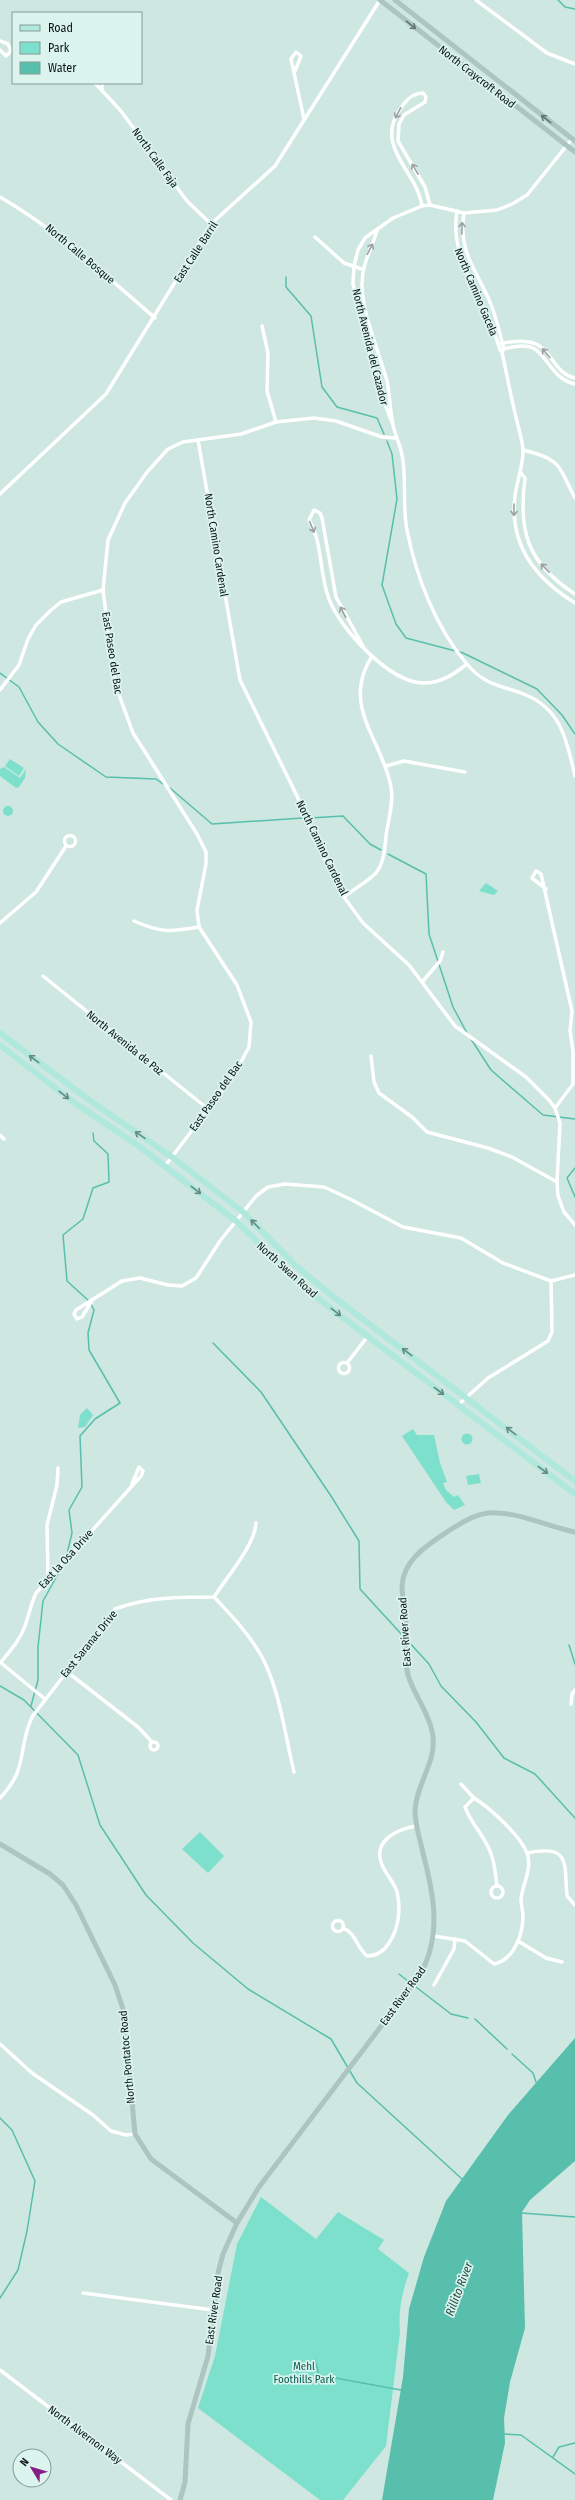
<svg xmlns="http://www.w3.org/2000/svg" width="575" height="2500" viewBox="0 0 575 2500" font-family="'Fira Sans Condensed',sans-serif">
<rect width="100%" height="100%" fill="#cee7e1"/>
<g fill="#7de0cc">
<polygon points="10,759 24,768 19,776 5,766"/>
<polygon points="4,767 20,778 26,769 25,778 19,787 16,788 0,776 0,769"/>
<circle cx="8" cy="811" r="5"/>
<polygon points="486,883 498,891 494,895 479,891"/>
<polygon points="87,1408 93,1415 85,1427 78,1428 80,1415"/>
<polygon points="413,1429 417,1435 434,1435 440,1463 447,1482 443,1483 446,1490 454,1497 458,1495 465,1505 454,1510 446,1502 402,1436"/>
<circle cx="467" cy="1439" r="5.5"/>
<polygon points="479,1474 481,1483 468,1485 466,1476"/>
<polygon points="200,1832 224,1856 208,1873 182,1849"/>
<path d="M261,2197L316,2239L338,2212L384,2240L378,2249L409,2273C402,2293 398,2311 400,2332L386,2446L343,2500H320L198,2408L215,2356L237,2244Z"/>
</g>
<polygon fill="#57bfab" points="575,2038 575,2161 530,2200 522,2212 525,2328 510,2382 504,2418 505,2443 493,2500 382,2500 403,2377 409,2309 424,2257 446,2201 508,2115"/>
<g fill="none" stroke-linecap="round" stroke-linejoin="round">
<g stroke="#57bfab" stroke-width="1.5">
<polyline points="558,0 565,7 575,9"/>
<polyline points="286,277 286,287 311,316 322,387 337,407 377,418 384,434"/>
<polyline points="387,441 392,454 397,499 382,585 396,624 406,638 463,653 537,689 562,715 575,734"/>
<polyline points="0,673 19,687 38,722 58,744 106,777 156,779 163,784"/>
<polyline points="170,788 212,824 303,818"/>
<polyline points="310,818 343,816 370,844 381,850"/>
<polyline points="388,854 426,874 429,934 453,1007 467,1033"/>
<polyline points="471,1039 491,1070 543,1115 575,1119"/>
<polyline points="575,1168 567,1178 575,1197"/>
<polyline points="89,1301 67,1281 63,1235 83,1219 93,1188 109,1182 108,1154 94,1141 93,1133"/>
<polyline points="213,1343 261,1392 331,1496 359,1541 360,1589 404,1637"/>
<polyline points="66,1558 72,1533 69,1510 82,1487 80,1436 95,1419 120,1403 89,1350 88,1333 94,1310 91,1304"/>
<polyline points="407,1640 429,1664 441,1686 476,1722 504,1758 535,1774 575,1818"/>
<polyline points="569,1645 575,1664"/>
<polyline points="0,1686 24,1700 78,1755 100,1825 146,1895 193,1943 248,1989 331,2039 357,2083 462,2179"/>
<polyline points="31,1706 38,1680 38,1647 43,1601 63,1565"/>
<polyline points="399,1974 409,1982"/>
<polyline points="416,1987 451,2014 468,2018"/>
<polyline points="475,2019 507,2049"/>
<polyline points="512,2054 533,2073 536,2082"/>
<polyline points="0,2118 12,2130 35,2181 27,2231 18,2270 0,2298"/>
<polyline points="521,2213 575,2217"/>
<polyline points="315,2360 319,2375 401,2390"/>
<polyline points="504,2434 521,2435 575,2474"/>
<polyline points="553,2457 559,2447 575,2443"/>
</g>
<g stroke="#fff" stroke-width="3.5">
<polyline points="476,0 547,53 575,64"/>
<polyline points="0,41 8,44 11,51 6,56 0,50"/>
<polyline points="295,71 301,56 296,52 291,59 304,119"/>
<polyline points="95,83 121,111 187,201 211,224"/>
<polyline points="102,83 102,89"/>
<path d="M0,197C57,230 105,275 155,318"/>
<path d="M422,206C416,168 371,146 403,105C408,98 414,93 423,93L426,97L425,102L404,115L399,124L398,141L425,187L430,205"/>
<path d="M457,211C448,261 488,303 500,350"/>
<path d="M464,213C457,253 479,273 492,307C497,321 500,335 504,349L502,352"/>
<path d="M377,231C371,250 362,264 362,284C361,310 380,355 387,381C390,396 390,410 393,425C395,435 400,444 402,455C407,479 402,505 407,530C416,576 435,626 466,663C485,686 501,685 526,695C562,710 567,742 575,776"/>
<polyline points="315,237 344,263 362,269"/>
<polyline points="262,326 268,353 267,391 276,422"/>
<path d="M501,343C512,342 528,339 538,345C552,353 557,375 575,378"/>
<path d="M503,349C511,347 525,344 533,348C548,356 552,379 575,384"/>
<path d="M502,352C507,375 511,398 517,421C519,431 523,442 523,451C523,467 517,480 515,496C509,545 535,578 575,603"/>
<polyline points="392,422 377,384 353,284 354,266 358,250 365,238 393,218 422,206 430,205 464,213 497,210 512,204 527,195 572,139"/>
<polyline points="198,440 240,680 297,796 318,846 344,897 363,923 409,965 455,1026 526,1077 549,1100 555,1108 560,1123 557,1182 558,1196 564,1212 575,1225"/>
<path d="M523,450C562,459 558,466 575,498"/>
<path d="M521,473L525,478C518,531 527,563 575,594"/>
<polyline points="0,494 106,394 211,224 275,166 380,0"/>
<path d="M363,646L336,597L322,518L320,513L314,510L309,520C323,542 319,574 329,599C340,629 389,682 423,683C441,683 453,675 467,664"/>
<polyline points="0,690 19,665 28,639 36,625 50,611 61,602 103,590"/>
<polyline points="386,766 404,761 465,772"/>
<circle cx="70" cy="841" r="5.5"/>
<polyline points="546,889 532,878 536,871 541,874 572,1011 570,1031 573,1051 573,1084 555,1108"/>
<path d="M344,897C354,889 367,882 376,873C384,863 385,848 386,836C388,821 394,802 391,787C383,741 340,706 372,656"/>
<path d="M134,921C161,933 170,932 199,927"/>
<polyline points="0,923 36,892 66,846"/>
<polyline points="43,976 208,1109"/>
<polyline points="423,981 440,961 443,952"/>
<polyline points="371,1056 374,1082 379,1093 412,1117 427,1132 488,1148 512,1157 557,1182"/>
<polyline points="0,1135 4,1139"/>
<polyline points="165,1166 234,1075 249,1047 251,1022 237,985 199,927 197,910 206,864 206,852 197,834 133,733 115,684 103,590 108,540 125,503 148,471 168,449 183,442 241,434 276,422 314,418 336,421 382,437 396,438"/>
<polyline points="93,1299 82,1317 77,1319 74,1314 76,1310 122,1281 140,1278 168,1285 182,1286 196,1278 220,1241 256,1196 268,1187 285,1184 324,1187 350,1199 403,1227 461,1238 503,1263 551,1281 575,1275"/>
<circle cx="344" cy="1368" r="5.5"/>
<polyline points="347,1363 368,1336"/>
<polyline points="458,1405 488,1378 548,1341 552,1332 551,1281"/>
<polyline points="48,1577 47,1525 57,1485 58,1468"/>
<path d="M214,1597C231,1615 250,1635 262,1657C280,1691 285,1735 294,1772"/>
<polyline points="0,1662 45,1699"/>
<path d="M1,1662C10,1651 20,1640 25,1626C29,1614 31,1604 36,1593L141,1476L143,1471L139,1467L132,1484"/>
<polyline points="66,1671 138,1727 152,1742"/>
<polyline points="571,1704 572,1694 575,1690"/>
<circle cx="154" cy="1746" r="4"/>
<polyline points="461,1784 474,1798"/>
<path d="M0,1798C29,1768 17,1750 32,1717L115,1609C147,1597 180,1597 214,1597C226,1578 255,1545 256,1523"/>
<path d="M527,1853C571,1844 564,1863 567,1896L575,1905"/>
<circle cx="497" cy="1892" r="6"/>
<circle cx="338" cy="1926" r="5.5"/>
<path d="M343,1928C356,1933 357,1948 367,1956C378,1956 384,1951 389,1943C399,1928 401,1909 397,1892C394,1881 384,1873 381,1862C374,1839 399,1829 416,1826"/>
<path d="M434,1936L465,1941L494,1964C514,1960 523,1934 523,1916C523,1911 521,1905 521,1900C522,1884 533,1869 527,1853C520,1835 490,1808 474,1798L465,1807C470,1821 479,1830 486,1843C494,1856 495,1871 497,1886"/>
<polyline points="518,1941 546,1958 562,1962"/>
<polyline points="434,1985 454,1949 455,1939"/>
<polyline points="0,2044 32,2073 93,2115 111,2131 126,2135 135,2134"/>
<polyline points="83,2293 213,2310"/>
<polyline points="0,2370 171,2500"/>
</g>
<g stroke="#adc5c0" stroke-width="5">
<polyline points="380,0 575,152"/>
<polyline points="395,0 575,141"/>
<polyline points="0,1844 50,1874 63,1885 76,1905 115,1985 124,2012 135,2134 151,2159 237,2223"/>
<path d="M180,2500L185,2482L188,2424L208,2356L218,2273L223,2254L237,2223L259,2187L420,1975C442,1935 434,1895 423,1853C420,1839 415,1825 415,1811C416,1783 439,1760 432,1731C428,1711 414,1695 408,1675C404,1659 406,1642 406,1626C406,1613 402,1600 402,1586C403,1559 429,1544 450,1530C464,1521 480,1511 498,1513C524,1514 549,1527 575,1532"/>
</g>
<g stroke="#afe8dd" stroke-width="6">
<polyline points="0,1033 89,1100 172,1157 243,1212 296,1266 335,1298 575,1481"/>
<polyline points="0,1045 72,1101 136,1144 236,1221 312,1294 575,1494"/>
</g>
</g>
<defs><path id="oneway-shaft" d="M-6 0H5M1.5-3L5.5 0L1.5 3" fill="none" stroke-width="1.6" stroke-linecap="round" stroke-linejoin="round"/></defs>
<g stroke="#657672">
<use href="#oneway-shaft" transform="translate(411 25) rotate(39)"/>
<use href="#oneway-shaft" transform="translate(546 119) rotate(-142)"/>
</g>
<g stroke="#9ea1a1">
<use href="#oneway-shaft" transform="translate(398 113) rotate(117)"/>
<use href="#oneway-shaft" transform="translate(415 169) rotate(-120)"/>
<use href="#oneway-shaft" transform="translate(462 228) rotate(-88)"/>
<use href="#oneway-shaft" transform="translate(370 249) rotate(-63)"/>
<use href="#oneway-shaft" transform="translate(546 353) rotate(-130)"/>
<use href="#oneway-shaft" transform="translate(514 510) rotate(90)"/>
<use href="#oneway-shaft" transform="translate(312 527) rotate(67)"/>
<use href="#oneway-shaft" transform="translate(545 568) rotate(-134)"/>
<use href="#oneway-shaft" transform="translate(343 612) rotate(-117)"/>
</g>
<g stroke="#668982">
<use href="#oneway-shaft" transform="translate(34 1059) rotate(-143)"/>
<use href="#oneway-shaft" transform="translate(64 1095) rotate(38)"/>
<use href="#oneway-shaft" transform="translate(140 1135) rotate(-146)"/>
<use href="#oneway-shaft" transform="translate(196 1190) rotate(38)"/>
<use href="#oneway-shaft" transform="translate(255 1224) rotate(-134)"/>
<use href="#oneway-shaft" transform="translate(336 1312) rotate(38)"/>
<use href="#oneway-shaft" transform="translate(407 1352) rotate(-143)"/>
<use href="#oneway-shaft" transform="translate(439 1391) rotate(37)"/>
<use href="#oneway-shaft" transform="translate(511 1431) rotate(-142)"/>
<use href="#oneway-shaft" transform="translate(543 1470) rotate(37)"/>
</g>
<g text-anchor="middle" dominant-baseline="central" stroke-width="3.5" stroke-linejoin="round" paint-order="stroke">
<g font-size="11" fill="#0c1513" stroke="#dbf4ee">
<text transform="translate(477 77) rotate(38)">North Craycroft Road</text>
<text transform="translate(155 158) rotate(54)">North Calle Faja</text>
<text transform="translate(196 252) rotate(-57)">East Calle Barril</text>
<text transform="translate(80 254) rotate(40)">North Calle Bosque</text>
<text transform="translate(476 292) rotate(67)">North Camino Gacela</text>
<text transform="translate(370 347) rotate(76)">North Avenida del Cazador</text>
<text transform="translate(216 545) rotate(81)">North Camino Cardenal</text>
<text transform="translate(112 653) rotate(81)">East Paseo del Bac</text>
<text transform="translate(322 848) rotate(64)">North Camino Cardenal</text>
<text transform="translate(125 1043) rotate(39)">North Avenida de Paz</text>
<text transform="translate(216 1096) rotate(-55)">East Paseo del Bac</text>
<text transform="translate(287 1270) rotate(42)">North Swan Road</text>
<text transform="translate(66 1559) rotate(-48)">East la Osa Drive</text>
<text transform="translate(405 1632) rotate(-94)">East River Road</text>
<text transform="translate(89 1644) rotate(-51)">East Saranac Drive</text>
<text transform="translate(403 1996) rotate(-54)">East River Road</text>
<text transform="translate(127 2057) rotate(-95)">North Pontatoc Road</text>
<text transform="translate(214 2310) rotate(-82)">East River Road</text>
<text transform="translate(85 2435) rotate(37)">North Alvernon Way</text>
</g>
<g font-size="11" fill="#005d50" stroke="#dbf4ee">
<text x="304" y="2366">Mehl<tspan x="304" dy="13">Foothills Park</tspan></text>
</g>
<g font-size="12" font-style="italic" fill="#235047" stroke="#dbf4ee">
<text transform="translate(459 2289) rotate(-69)">Rillito River</text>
</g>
</g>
<rect x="12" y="12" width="130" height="72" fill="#dbf4ee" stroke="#889b96"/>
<rect x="20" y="25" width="20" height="6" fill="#afe8dd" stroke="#889b96"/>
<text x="48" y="32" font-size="12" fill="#0c1513">Road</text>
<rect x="20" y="42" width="20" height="12" fill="#7de0cc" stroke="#889b96"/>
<text x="48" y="52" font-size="12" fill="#0c1513">Park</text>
<rect x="20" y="62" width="20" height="12" fill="#57bfab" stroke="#889b96"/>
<text x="48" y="72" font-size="12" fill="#0c1513">Water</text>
<g transform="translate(32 2468) rotate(308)"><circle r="19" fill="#dbf4ee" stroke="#889b96"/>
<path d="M0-3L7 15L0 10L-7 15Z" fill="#871e85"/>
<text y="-6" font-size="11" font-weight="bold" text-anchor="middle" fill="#0c1513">N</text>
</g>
</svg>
